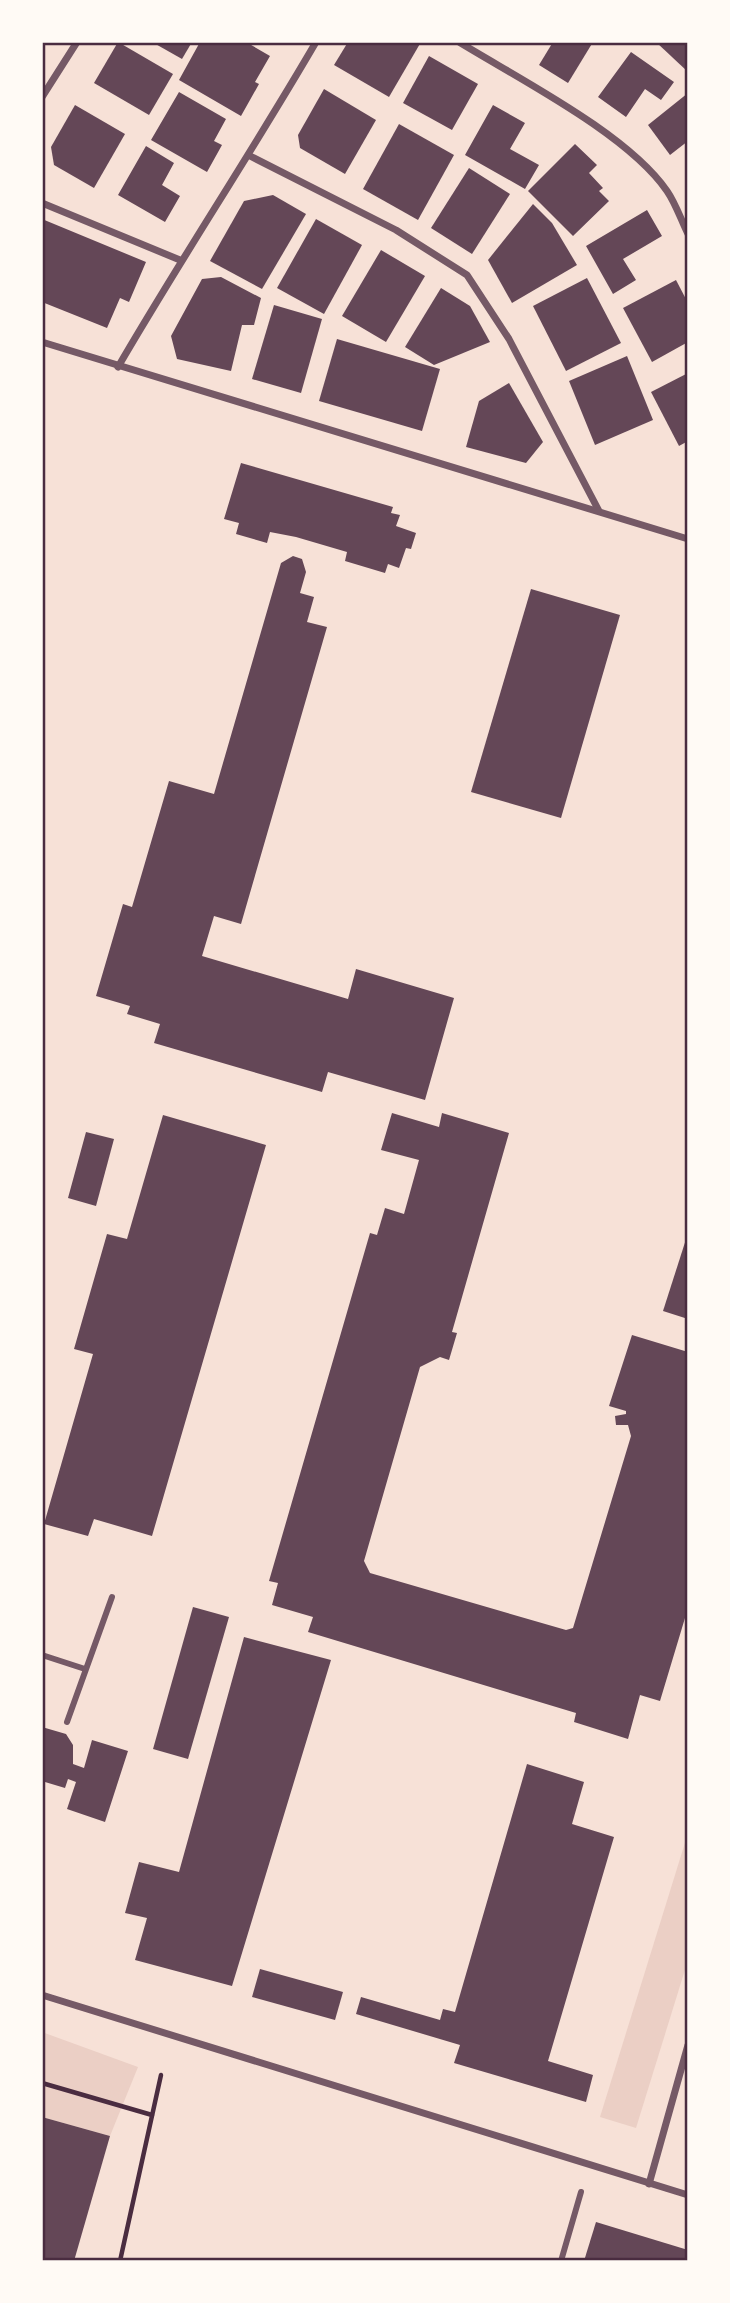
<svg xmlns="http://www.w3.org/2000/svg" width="730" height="2303" viewBox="0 0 730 2303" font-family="Commissioner,sans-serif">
<rect width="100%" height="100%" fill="#f7e1d7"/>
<g fill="#ebcfc5">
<polygon points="688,1833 688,1960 636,2128 600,2117"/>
<polygon points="42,2032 138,2067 110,2136 42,2117"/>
</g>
<g fill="#644757">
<polygon points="118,42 173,74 149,115 94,83"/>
<polygon points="152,42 192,42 182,59"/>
<polygon points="200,42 246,42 270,56 255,82 259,84 241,116 179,80"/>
<polygon points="348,42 421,42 389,97 334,65"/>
<polygon points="553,42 593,42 568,83 539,65"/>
<polygon points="656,42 688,42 688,72"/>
<polygon points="631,52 674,82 661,100 645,89 626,117 598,97"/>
<polygon points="429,56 478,84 452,130 403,103"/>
<polygon points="324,89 376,120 345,174 300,148 298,135"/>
<polygon points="179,92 226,119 214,141 222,145 207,172 151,140"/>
<polygon points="688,93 688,141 670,155 648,125"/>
<polygon points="75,105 125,134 94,188 54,165 51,147"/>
<polygon points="493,105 525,123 510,149 539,165 525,189 465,155"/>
<polygon points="399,124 454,155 418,220 363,189"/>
<polygon points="575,144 597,165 589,173 603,188 599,191 609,201 573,236 528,191"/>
<polygon points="146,146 174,163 162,185 180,196 165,222 118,195"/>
<polygon points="469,168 510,194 472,254 431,228"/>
<polygon points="273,195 306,214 262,289 210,261 244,201"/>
<polygon points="533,204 552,223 577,265 512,303 488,260"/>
<polygon points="647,210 662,236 623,259 636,280 613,294 586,246"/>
<polygon points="42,219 146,262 129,302 120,298 107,328 42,302"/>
<polygon points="316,219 362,245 324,314 277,288"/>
<polygon points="381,250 425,276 386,342 342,316"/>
<polygon points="221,277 261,298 254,325 242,325 231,371 177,359 171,336 202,279"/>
<polygon points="587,278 621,343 566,371 533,306"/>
<polygon points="676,280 688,303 688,342 652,362 623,308"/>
<polygon points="441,288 470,306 490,342 434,365 405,347"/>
<polygon points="274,305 322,319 301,393 252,379"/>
<polygon points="337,339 440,369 422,431 319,401"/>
<polygon points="627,356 653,420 595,445 569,381"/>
<polygon points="688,373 688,441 679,446 651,392"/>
<polygon points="509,383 543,442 526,463 466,447 479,401"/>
<polygon points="241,463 393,507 391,513 400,515 396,526 416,533 411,549 406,548 399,568 388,564 385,573 345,561 347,552 296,537 270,532 267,543 236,534 239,523 224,519"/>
<polygon points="293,556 302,559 306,572 300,593 314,597 307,622 327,627 241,924 214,916 202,956 348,999 356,969 454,998 425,1100 328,1072 322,1092 154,1043 160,1024 127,1014 130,1006 96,996 123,904 132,907 169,781 214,794 281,563"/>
<polygon points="531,589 620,615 561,818 471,792"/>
<polygon points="392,1113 439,1127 442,1113 509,1133 452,1332 457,1333 449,1360 440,1357 420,1367 364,1561 370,1573 566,1630 573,1628 631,1436 628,1425 616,1425 615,1416 626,1414 626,1411 609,1406 632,1335 688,1352 688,1608 660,1701 640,1695 628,1739 574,1722 576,1713 308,1632 313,1617 272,1605 278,1583 269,1581 370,1233 377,1235 385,1208 404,1214 419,1160 381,1150"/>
<polygon points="163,1115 266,1145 152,1536 94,1519 88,1536 44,1524 93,1354 74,1349 107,1234 127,1239"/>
<polygon points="86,1132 114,1139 96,1206 68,1198"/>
<polygon points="688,1233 688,1319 663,1311"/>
<polygon points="193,1607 229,1617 188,1759 153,1749"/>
<polygon points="244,1637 331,1660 232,1986 135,1960 147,1918 125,1913 139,1862 179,1872"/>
<polygon points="42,1727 66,1734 73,1745 73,1764 84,1768 92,1740 128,1751 105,1822 67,1809 76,1782 68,1779 65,1788 45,1782 42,1789"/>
<polygon points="527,1764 584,1782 572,1824 614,1837 548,2061 593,2075 586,2102 454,2063 460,2045 356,2014 361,1997 440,2020 443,2009 455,2012"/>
<polygon points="260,1969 343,1992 335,2020 252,1997"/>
<polygon points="42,2117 110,2136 74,2261 42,2261"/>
<polygon points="596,2222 688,2250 688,2261 584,2261"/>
</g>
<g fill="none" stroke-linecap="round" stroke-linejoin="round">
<g stroke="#4a2c40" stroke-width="4.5">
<polyline points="42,2083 152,2115"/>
<polyline points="120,2261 161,2075"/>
</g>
<g stroke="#755966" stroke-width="6">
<polyline points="42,1655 85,1669"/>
<polyline points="67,1722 112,1597"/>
<polyline points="561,2261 581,2192"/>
</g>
<g stroke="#755966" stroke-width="7">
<path d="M459,42C519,79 628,134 667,191C676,204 681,220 688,234"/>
<polyline points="42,97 77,42"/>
<polyline points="250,156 396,230 467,275 509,339 599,511"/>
<polyline points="42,203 180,260"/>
<polyline points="42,342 688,539"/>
<path d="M118,367C182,257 252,152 316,42"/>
<polyline points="42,1995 688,2195"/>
<polyline points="649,2184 688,2045"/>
</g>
</g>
<rect width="730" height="2303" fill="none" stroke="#fffaf5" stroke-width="88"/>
<rect x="44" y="44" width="642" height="2215" fill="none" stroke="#4a2c40" stroke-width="2.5"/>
</svg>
